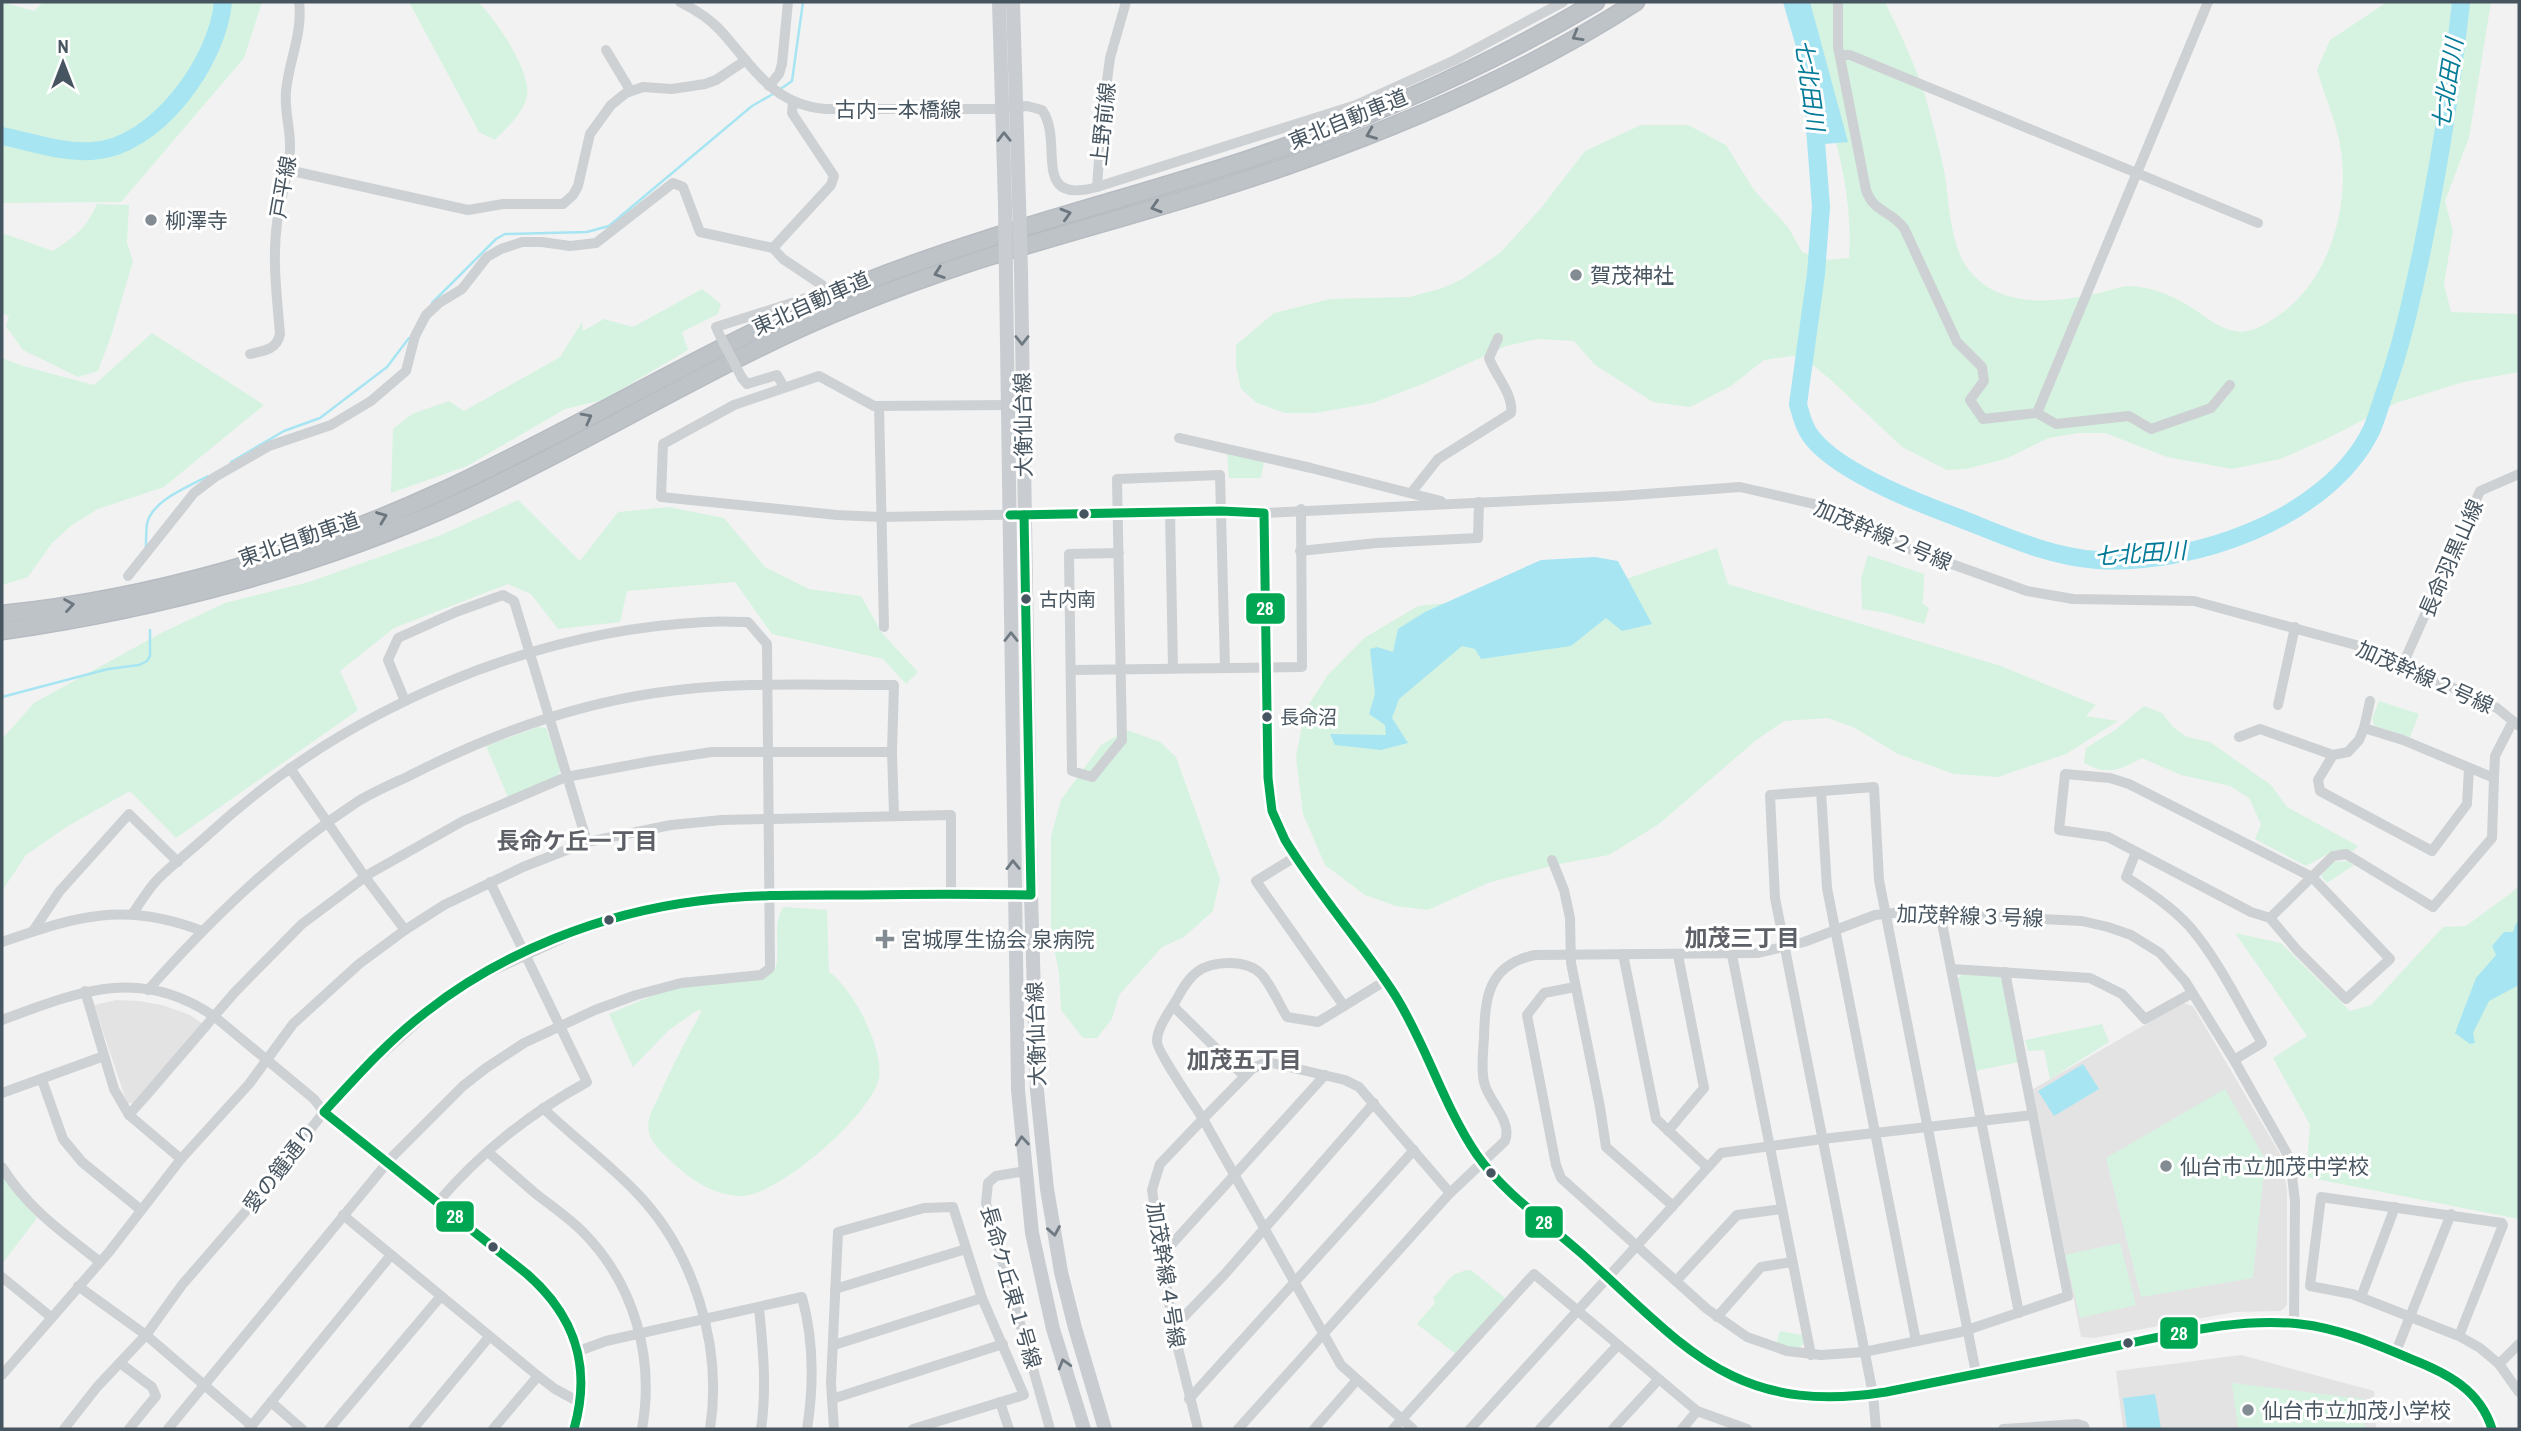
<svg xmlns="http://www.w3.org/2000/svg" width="2521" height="1431" viewBox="0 0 2521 1431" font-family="'Archivo Narrow','Noto Sans JP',sans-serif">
<rect width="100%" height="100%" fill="#f3f2f2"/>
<g fill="#e4e3e4">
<polygon points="116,1000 139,1001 162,1005 190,1015 210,1029 146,1104 127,1103 94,1005"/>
<polygon points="2183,1003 2193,1006 2280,1154 2287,1190 2287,1305 2281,1311 2235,1312 2094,1338 2081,1337 2033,1089"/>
<polygon points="2241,1355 2374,1391 2376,1429 2123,1429 2116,1371"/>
</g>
<g fill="#d5f3e0">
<polygon points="2,2 34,11 43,2 262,2 244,58 121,202 2,203"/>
<path d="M409,2H478C495,18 532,72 527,96C523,113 507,128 495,140L479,132Z"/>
<path d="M1788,2H1885C1900,33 1916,66 1926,99C1933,124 1940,150 1945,176C1950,208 1950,252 1974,276C2007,309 2058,302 2099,293C2109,291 2120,286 2130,286C2150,287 2172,295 2189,306C2204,315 2217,328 2235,331C2253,335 2274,319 2287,309C2331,273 2349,205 2341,151C2338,125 2324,95 2317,70L2330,40L2387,2H2491L2469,138L2445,201L2453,231L2444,284L2451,312L2519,314V372L2463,382L2396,403L2328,438L2280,459L2232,469L2167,457L2105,433H2079L2049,438L2005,459L1966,469L1947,470L1902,447L1832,381L1801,355L1764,360L1731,386L1690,407L1653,402L1595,365L1574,341L1538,339L1506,346L1425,383L1373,403L1315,413H1285L1257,403L1241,389L1236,366V345L1274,313L1330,299L1409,297L1443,288L1464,278L1501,252L1541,208L1585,151L1641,125H1688L1726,145L1754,190L1788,227L1802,252L1823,260L1849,258C1855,168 1818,85 1788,2Z"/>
<path d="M97,204L129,205L127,243L133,261L111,336L98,371L78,377L23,350L6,326L9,316L2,313V233L53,251C75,236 86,229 97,204Z"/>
<polygon points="702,289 721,304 718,314 682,332 688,350 603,400 565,409 467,466 391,493 393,429 412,414 449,401 464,411 560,357 582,322 583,331 604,319 633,327"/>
<polygon points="152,333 264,405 164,487 98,509 72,525 52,543 28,577 2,585 2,358 23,366 94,385"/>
<polygon points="1227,453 1264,462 1261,478 1229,478"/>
<polygon points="518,500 580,561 618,512 668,507 724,518 765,567 809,589 861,596 882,633 918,672 906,684 883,659 772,634 735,582 627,591 620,622 558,629 531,594 508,584 394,628 340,671 358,710 176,838 130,791 68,826 26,855 2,891 2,739 34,703 161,633 225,603 309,582 441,535"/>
<polygon points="1717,548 1728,584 2001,666 2096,705 2086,716 2118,721 2066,754 1998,777 1954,774 1898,754 1855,728 1828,718 1784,721 1755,741 1659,824 1609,855 1559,864 1488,883 1428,910 1396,906 1365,895 1325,865 1303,814 1296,757 1305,710 1328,675 1364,638 1418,606 1495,598 1626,579"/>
<polygon points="1868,555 1924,574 1923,604 1929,608 1924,624 1886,613 1862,609 1861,579"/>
<polygon points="2379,701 2419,714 2410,737 2375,726 2372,719"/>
<path d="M2144,706L2162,713L2173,727L2187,737L2210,742L2271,785L2287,807L2358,846L2353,851L2335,850L2306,866L2255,839L2261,824L2249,798L2230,786L2181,775L2142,758C2120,770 2108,776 2084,763L2086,748L2115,730Z"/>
<polygon points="538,727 546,728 561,769 556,779 508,797 486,746"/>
<polygon points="1127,730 1160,742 1176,757 1220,879 1213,911 1184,937 1162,947 1119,995 1112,1019 1097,1038 1083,1038 1061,1010 1059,973 1051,933 1051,836 1061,800 1101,745"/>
<polygon points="2348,861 2354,865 2327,883 2321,876 2332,862"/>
<polygon points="2519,884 2519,1219 2306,1177 2310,1125 2273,1058 2307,1036 2235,933 2281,943 2350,1011 2371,1005 2443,927 2466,926 2515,890"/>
<path d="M784,907L827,910L829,972C853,988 884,1049 879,1078C873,1113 775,1200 738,1196C713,1194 691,1180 673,1163C660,1150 645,1140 649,1120C650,1112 656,1103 659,1096C672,1066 687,1039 702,1010L696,1011L669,1030L633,1067L609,1014L654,995L683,987L774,972C783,952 770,924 784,907Z"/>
<polygon points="1963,973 1998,975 2003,981 2019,1062 1975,1071 1958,979"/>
<polygon points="2102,1024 2109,1042 2050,1079 2044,1050 2028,1051 2025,1040"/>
<polygon points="2225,1089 2265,1159 2253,1278 2141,1297 2106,1158"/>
<polygon points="2,1172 13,1191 37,1218 2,1264"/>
<polygon points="2120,1243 2136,1305 2080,1318 2065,1255"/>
<path d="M1471,1270L1505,1298L1457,1355L1417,1324L1435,1303L1433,1298C1448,1284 1447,1272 1471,1270Z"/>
<polygon points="1780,1331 1802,1335 1804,1343 1798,1349 1776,1344"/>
<polygon points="2232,1383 2363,1399 2365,1429 2238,1429"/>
</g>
<g fill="#a7e5f3">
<polygon points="1783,2 1810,2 1848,142 1824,144"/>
<polygon points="1595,557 1618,561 1652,624 1622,631 1606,618 1571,646 1481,659 1475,649 1462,646 1399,699 1392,718 1408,743 1381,750 1335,745 1330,734 1386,735 1385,725 1369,714 1375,694 1370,649 1377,647 1393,652 1398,629 1425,612 1541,560"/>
<polygon points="2519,922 2519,985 2489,1001 2473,1033 2475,1043 2470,1044 2455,1033 2476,978 2496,955 2492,946 2504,932 2513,932 2516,923"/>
<polygon points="2083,1064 2099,1089 2054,1116 2038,1091"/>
<polygon points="2155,1394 2161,1429 2127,1429 2123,1398"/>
</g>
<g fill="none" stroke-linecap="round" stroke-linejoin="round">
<g stroke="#a7e5f3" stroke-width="2.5">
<polyline points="779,90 792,81 803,2"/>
<polyline points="432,303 496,239 505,234 587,232 609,226 752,106 773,94"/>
<polyline points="231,462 284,431 320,418 387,367 409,338"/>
<path d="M146,547C146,539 146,531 147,524C152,500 188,487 208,476"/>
<polyline points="2,697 108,669 139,665 147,661 150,656 150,630"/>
</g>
<g stroke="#a7e5f3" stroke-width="18">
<path d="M1812,88L1821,207L1816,274L1798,404C1801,415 1803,425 1810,435C1835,471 1918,503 1959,518C2003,535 2049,557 2097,560C2190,566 2327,520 2371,431C2376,420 2380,406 2384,394C2401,348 2411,302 2421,255C2438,171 2452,87 2461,2"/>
<path d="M2,136C32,142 62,153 92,151C156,148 218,61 223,2"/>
</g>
<g stroke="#b6bcc2" stroke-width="19">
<g id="highway">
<path d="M2,614C150,599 305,554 440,492C584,426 718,341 865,282C989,233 1117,202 1243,161C1366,120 1485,68 1596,2"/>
<path d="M2,631C157,609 321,566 464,500C565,453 661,396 761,347C829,313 900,286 972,262C1083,227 1197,199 1306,159C1420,118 1534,68 1636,2"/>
</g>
</g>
<g stroke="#ced1d3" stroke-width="10">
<path d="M680,2C694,9 709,18 720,30C753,66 771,104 825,109H993L1027,106L1042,110C1065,142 1029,206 1097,187L1102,118L1110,58L1126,2"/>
<path d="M1838,2V47L1866,190C1874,213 1889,209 1904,228L1957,342L1982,367L1984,381L1970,400L1983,419L2037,413L2208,2"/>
<polyline points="606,50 630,90"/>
<polyline points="1840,55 1850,55 2258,223"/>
<polyline points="769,86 779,74 782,64 788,2"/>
<polyline points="288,170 468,210 503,204 563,204 573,195 578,186 590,134 611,105 626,93 643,87 672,89 705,84 716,80 746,60"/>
<polyline points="1097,187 1356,105 1455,60 1563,2"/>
<polyline points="773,248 831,185 834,176 792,113 793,101"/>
<path d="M250,354C263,351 277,350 280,334C277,297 272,260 277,223C280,198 289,174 290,149C291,130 284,111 286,91C289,60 303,33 299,2"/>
<polyline points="742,378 747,384 777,375 784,387"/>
<polyline points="1008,405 874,406 819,376 734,405 663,444 661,497 837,515 881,517 1221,511 1264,513 1619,496 1740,487 1827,507 1907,548 2027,591 2073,599 2194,601 2367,648 2497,708 2519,726"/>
<polyline points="879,406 884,627"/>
<polyline points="2037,413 2056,424 2129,416 2151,429 2211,408 2230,385"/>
<polyline points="1179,438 1311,468 1441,501"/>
<path d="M1411,493L1438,459L1511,413C1514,395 1495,375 1489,358L1498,338"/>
<polyline points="1170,512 1173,668"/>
<path d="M1264,513L1268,778L1272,811L1285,840C1318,897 1365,945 1399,1002C1434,1059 1449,1125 1494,1176L1692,1352C1753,1396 1813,1405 1886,1392L2215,1326C2243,1323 2273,1321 2302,1324C2340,1329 2444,1366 2471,1392C2482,1402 2488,1415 2492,1429"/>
<polyline points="1300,551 1377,543 1478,538 1479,502"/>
<polyline points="1119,553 1069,554 1072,771 1092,777 1122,740 1117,479 1220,475 1225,667"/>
<polyline points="128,576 194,493 215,477 269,446 331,425 371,401 406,371 415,336 426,315 439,303 462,289 487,257 501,249 522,242 542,242 570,246 596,243 673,183 683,187 700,232 773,248 783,259 822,285 817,293 801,300 716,327 721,338"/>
<polyline points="2403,664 2480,491 2519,474"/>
<polyline points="1072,670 1302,667 1301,509"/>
<polyline points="405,701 388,660 398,638 456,612 503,595 514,601 587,842"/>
<polyline points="2370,701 2364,728 2403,740 2494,778 2495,756 2513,721"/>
<polyline points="2278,705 2295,627"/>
<polyline points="2364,728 2359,740 2348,752 2333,755 2318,780 2320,791 2432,851 2467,804 2469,768"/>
<polyline points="2239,737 2260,729 2333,755"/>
<polyline points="290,768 365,877 405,930"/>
<polygon points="2065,774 2110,778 2129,784 2312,877 2390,959 2346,999 2297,950 2270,918 2251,912 2108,837 2059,830"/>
<polyline points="1821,791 1827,888 1916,1341"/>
<path d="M2136,852L2126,877C2149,892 2172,907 2190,927C2219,961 2239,1004 2262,1043L2234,1060"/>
<polyline points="1295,857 1256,881 1344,1006"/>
<polyline points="1552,860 1564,890 1570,918 1571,963 1600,1107 1606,1147 1673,1206"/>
<path d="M133,913C141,902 148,889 158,879C174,863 193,849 210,833C341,712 526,631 705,622C719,621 733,622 748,622L767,644L770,968L761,975L681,983L636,995L595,1010L524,1043L486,1068L463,1086L392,1157L168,1429"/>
<polyline points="1940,913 2019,1313"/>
<polyline points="2270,918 2333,856 2346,854 2433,907 2492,838 2494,778"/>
<polyline points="33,931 59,892 129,814 178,862"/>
<path d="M2,942C77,916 125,901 202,931"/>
<polyline points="1623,954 1656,1119 1707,1167"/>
<polyline points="1732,955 1811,1355"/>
<polyline points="1952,969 2090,978 2122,994 2145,1019 2192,993"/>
<polyline points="1575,987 1544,993 1527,1015 1556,1165 1561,1178 1707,1309 1747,1337 1787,1351 1821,1355 1864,1352 1961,1332 2068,1296 2005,972"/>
<path d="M148,990C211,919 278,854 357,802C373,792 392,784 409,776C487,736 568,706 655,693C734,681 814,685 894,685L892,752L894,815"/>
<polyline points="85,991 114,1089 129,1115 181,1159"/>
<polyline points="1173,1006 1244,1076"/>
<path d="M2,1020C78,992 140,965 215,1017L314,1099L324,1112L353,1135L530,1276C572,1320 595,1369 574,1429"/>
<polyline points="42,1080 63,1139 82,1162 141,1210"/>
<polyline points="2,1093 104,1056"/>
<path d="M543,1108C573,1137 606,1161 635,1191C694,1251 723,1346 710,1429"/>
<polyline points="129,1115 235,992 302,924 369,874 463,821 566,777 652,761 712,752 892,752"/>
<polyline points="1668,1131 1704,1088 1678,955"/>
<path d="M488,1152C504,1166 520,1180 536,1194C552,1206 569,1218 582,1231C634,1283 655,1357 642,1429"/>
<path d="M2,1167C28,1209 62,1232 100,1262"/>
<polyline points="1025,1171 996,1176 988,1183 986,1203 1050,1429"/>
<path d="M438,1202C482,1151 529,1114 587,1082L490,882"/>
<polyline points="343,1215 538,1376 555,1389 581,1403"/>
<polyline points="1161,1256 1325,1075"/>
<polyline points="2,1277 51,1317"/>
<polyline points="1676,1281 1737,1215 1782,1209"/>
<polyline points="78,1286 146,1335 252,1426"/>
<polyline points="835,1289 966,1249"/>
<polyline points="2361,1297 2395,1207"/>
<path d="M759,1308C763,1348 767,1389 761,1429"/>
<polyline points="1717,1317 1761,1267 1792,1262"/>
<polyline points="1173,1328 1224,1275 1374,1103"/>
<polyline points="2459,1336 2503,1225 2502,1223 2321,1197 2310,1286 2352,1294 2459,1336 2480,1348 2499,1364 2519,1392"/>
<polyline points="834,1345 982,1298"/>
<path d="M579,1351L606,1341L802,1297C814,1341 814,1385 807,1429"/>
<polyline points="2395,1354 2451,1214"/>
<polyline points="120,1363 152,1387 156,1396 129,1429"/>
<polyline points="2499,1364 2519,1344"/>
<polyline points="2,1375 109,1252 181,1159 249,1084 293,1024 359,964 405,930 444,905 523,867 587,842 671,825 722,820 951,815 951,895"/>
<polyline points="832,1399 1003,1344"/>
<polyline points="1189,1399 1414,1150"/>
<polyline points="271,1402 302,1429"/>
<polyline points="1000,1402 1009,1429"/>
<polyline points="64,1429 97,1387 146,1335 182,1285 246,1211 324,1112 356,1077 442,1000 483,975 576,932 629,915 684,903 770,896 1031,895"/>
<polyline points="249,1429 391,1255"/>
<polyline points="329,1429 441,1296"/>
<polyline points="413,1429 489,1337"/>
<polyline points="493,1429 538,1376"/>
<polyline points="834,1429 831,1383 838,1232 924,1208 953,1207 982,1298 1024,1395 913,1429"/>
<path d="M1198,1429L1173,1328L1152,1190L1160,1164L1203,1119C1195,1106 1156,1050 1157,1041C1157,1028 1168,1014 1175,1002C1181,992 1187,979 1197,972C1213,960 1248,959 1262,975C1272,987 1279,1004 1287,1017L1318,1022L1385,981"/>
<path d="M1238,1429L1450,1193L1505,1141C1513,1121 1488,1101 1484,1082C1481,1068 1483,1052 1484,1038C1485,999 1487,965 1535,955L1758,953L1804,942L1875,915L1903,912L2082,921L2108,927L2131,935L2160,953L2185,981L2234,1060L2290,1159L2295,1201L2294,1323"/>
<polyline points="1314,1429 1356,1381"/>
<polyline points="1393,1429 1534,1274 1697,1411 1747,1429"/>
<polyline points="1413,1429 1341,1365 1203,1119 1252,1069 1262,1064 1272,1063 1345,1080 1359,1087 1450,1193"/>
<polyline points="1470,1429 1721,1153 1822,1139 2033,1115"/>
<polyline points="1540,1429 1617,1346"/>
<polyline points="1613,1429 1658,1380"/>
<polyline points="1682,1429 1697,1411"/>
<polyline points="1876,1429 1873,1394 1775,898 1770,795 1874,787 1879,880 1976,1373"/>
<polyline points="2003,1429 2077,1424 2084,1426 2085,1429"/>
</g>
<g stroke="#c9cdd1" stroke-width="14">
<polyline points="999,2 1005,205"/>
<polyline points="1013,2 1019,201"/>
<polyline points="1021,272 1031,895 1037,1091 1047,1189 1061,1272 1075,1328 1105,1429"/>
<polyline points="1006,276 1018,1090 1032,1233 1053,1329 1084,1429"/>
</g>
<use href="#highway" stroke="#bec3c8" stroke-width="16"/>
<polyline stroke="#ced1d3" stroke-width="10" points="721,338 742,378"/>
<g stroke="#c9cdd1" stroke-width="14">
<polyline points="1019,201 1021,272"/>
<polyline points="1005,205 1006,276"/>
</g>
<g stroke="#fff" stroke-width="14">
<g id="bus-1">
<path d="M1010,515L1221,511L1264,513L1268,778L1272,811L1285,840C1318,894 1361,942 1395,995C1427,1046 1443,1105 1477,1155C1503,1192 1547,1223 1581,1253C1685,1346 1732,1416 1886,1392C1963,1377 2039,1361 2116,1346C2176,1334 2238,1317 2300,1324C2338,1328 2376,1344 2411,1359C2447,1373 2480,1390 2492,1429"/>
<path d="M574,1429C592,1366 575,1316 527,1274L324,1112C356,1077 388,1041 426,1012C502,952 602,913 698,901C752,894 807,895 862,895C918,894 975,894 1031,895L1024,515"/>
</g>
</g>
<use href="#bus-1" stroke="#00a651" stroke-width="9"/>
</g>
<defs><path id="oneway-chevron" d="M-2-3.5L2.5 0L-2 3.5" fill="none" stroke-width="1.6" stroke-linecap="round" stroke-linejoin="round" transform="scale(1.75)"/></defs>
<g stroke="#6b767f">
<use href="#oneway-chevron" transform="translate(1577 36) rotate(150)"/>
<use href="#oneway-chevron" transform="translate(1371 134) rotate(158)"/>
<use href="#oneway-chevron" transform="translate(1156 207) rotate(163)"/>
<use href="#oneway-chevron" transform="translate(1066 214) rotate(-16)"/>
<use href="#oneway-chevron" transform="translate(939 273) rotate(161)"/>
<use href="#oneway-chevron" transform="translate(587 418) rotate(-28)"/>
<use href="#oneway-chevron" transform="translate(382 517) rotate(-21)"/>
<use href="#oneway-chevron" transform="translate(69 605) rotate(-9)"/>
</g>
<g stroke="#6e7982">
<use href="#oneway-chevron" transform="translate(1004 137) rotate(-91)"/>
<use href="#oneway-chevron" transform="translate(1022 340) rotate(90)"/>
<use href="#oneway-chevron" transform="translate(1011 637) rotate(-90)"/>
<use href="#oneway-chevron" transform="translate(1013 865) rotate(-91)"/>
<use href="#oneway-chevron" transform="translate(1022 1141) rotate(-95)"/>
<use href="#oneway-chevron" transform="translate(1054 1231) rotate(80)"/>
<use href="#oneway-chevron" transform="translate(1064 1364) rotate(-106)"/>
</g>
<g fill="#838c93" stroke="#fff" stroke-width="2.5">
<circle cx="151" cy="220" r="7"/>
<circle cx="1576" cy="275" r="7"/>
<path d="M881.5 928.5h7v7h7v7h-7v7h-7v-7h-7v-7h7z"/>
<circle cx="2166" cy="1166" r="7"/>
<circle cx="2248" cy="1410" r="7"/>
</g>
<g fill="#475560" stroke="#fff" stroke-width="2.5">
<circle cx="1084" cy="514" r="6"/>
<circle cx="1026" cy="599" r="6"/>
<circle cx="1267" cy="717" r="6"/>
<circle cx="609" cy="920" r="6"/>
<circle cx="1491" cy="1173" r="6"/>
<circle cx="493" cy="1247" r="6"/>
<circle cx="2128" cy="1343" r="6"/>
</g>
<g text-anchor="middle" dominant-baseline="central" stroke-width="6" stroke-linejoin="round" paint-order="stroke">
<g font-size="19" fill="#475560" stroke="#fff" text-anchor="start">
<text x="1039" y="599">古内南</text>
<text x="1280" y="717">長命沼</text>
</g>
<g font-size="21" fill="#475560" stroke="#fff">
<text x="898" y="109">古内一本橋線</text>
<text transform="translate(1348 119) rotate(-22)">東北自動車道</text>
<text transform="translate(1103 124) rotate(-84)">上野前線</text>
<text transform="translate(283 187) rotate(-80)">戸平線</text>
<text transform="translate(811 303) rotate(-24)">東北自動車道</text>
<text transform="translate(1023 425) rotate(-91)">大衡仙台線</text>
<text transform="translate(1883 535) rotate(23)">加茂幹線２号線</text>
<text transform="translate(299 539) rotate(-19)">東北自動車道</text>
<text transform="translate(2451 558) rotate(-66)">長命羽黒山線</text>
<text transform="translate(2425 677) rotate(24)">加茂幹線２号線</text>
<text transform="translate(1970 916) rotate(2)">加茂幹線３号線</text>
<text transform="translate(1036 1034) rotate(-92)">大衡仙台線</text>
<text transform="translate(280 1168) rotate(-52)">愛の鐘通り</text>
<text transform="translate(1166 1275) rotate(81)">加茂幹線４号線</text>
<text transform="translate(1011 1287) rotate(74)">長命ケ丘東１号線</text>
</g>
<g font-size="21" fill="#475560" stroke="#fff" text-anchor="start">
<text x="165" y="220">柳澤寺</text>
<text x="1590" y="275">賀茂神社</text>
<text x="901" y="939">宮城厚生協会 泉病院</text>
<text x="2180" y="1166">仙台市立加茂中学校</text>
<text x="2262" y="1410">仙台市立加茂小学校</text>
</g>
<g font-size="23" font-style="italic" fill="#047b98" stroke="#fff">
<text transform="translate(2447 84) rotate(-81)">七北田川</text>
<text transform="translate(1810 85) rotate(82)">七北田川</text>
<text transform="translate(2140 553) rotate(-4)">七北田川</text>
</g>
<g font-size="23" font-weight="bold" fill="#5d6167" stroke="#fff">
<text x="577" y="840">長命ケ丘一丁目</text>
<text x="1742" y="937">加茂三丁目</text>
<text x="1244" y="1059">加茂五丁目</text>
</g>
</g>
<g stroke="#fff" stroke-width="2.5">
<rect x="1245" y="592" width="41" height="33" rx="7" fill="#00a651"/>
<rect x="435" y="1200" width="40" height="33" rx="7" fill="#00a651"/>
<rect x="1524" y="1205" width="40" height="34" rx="7" fill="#00a651"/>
<rect x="2159" y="1316" width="40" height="34" rx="7" fill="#00a651"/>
</g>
<g font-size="19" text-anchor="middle" font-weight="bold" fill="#fff">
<text x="1265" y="615">28</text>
<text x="455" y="1223">28</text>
<text x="1544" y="1229">28</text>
<text x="2179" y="1340">28</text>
</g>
<rect width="2521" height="1431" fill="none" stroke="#475560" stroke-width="7"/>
<g transform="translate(63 63)" stroke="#ffffff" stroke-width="5" paint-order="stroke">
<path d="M0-5L12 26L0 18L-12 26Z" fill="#475560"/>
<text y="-10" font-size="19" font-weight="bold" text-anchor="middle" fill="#475560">N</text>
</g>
</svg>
